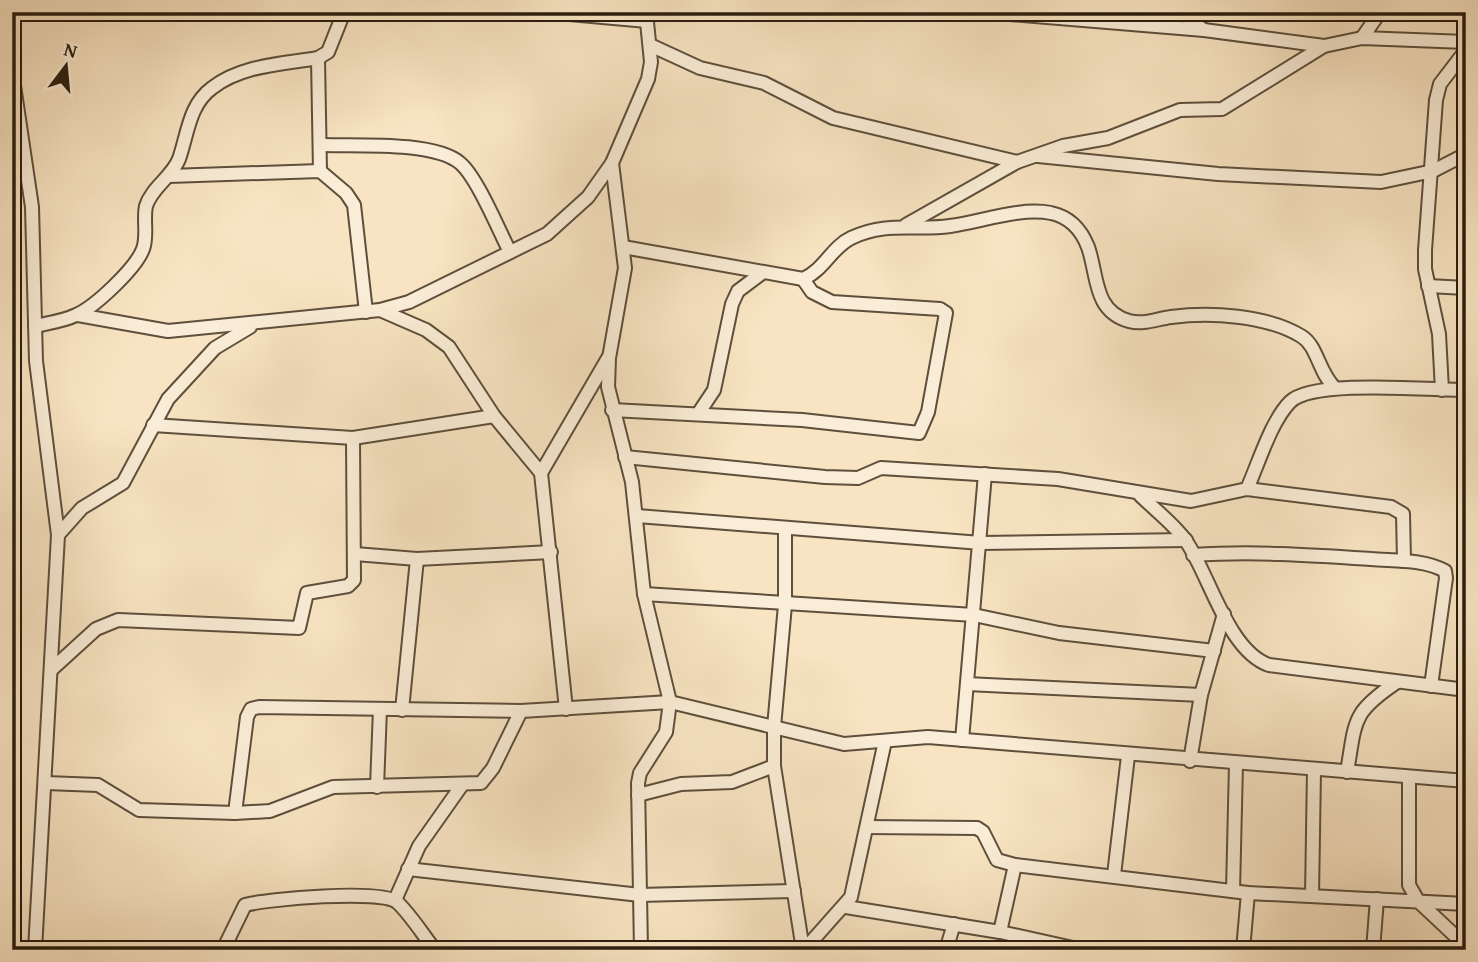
<svg xmlns="http://www.w3.org/2000/svg" width="1478" height="962" viewBox="0 0 1478 962" font-family="'Gentium Book Plus',serif">
<rect width="100%" height="100%" fill="#f8e4c2"/>
<filter id="stains"><feTurbulence type="fractalNoise" baseFrequency=".00286" numOctaves="4"/><feColorMatrix values="0 0 0 0 .2 0 0 0 0 .09 0 0 0 0 .02 0 0 0 .5 -.17"/></filter>
<radialGradient id="worn" r=".72"><stop offset=".6" stop-color="#630" stop-opacity="0"/><stop offset="1" stop-color="#630" stop-opacity=".3"/></radialGradient>
<g fill="none" stroke-linecap="round" stroke-linejoin="round">
<g stroke="#5e4f3c" stroke-width="16">
<g id="street">
<polyline points="547,12 647,21"/>
<polyline points="986,12 1204,30 1324,46 1362,38 1466,42"/>
<polyline points="1179,12 1204,30"/>
<polyline points="1362,38 1380,12"/>
<polyline points="650,45 700,68 764,83 833,118 1017,162"/>
<polyline points="318,58 320,171"/>
<polyline points="12,72 32,207 36,361 58,535 35,950"/>
<path d="M322,145C356,146 434,141 460,163C477,177 499,231 510,252"/>
<polyline points="1038,156 1218,174 1381,182 1433,171 1466,154"/>
<polyline points="612,163 625,268 609,358 608,387 632,482 644,594 670,702 666,732 640,773 638,783 641,950"/>
<polyline points="169,176 320,171 346,193 354,205 366,312"/>
<polyline points="906,225 1017,162 1063,146 1108,138 1180,110 1222,109 1324,46"/>
<path d="M623,247L803,279C824,270 832,247 851,238C886,221 915,231 950,226C981,222 1019,207 1051,213C1070,217 1081,229 1088,247C1098,275 1093,311 1129,321C1143,325 1156,319 1171,317C1210,312 1266,315 1301,336C1318,346 1318,372 1335,388"/>
<polyline points="1428,286 1466,288"/>
<polyline points="380,310 426,330 449,347 494,416 541,473 566,709"/>
<polyline points="78,315 168,331 380,310 409,302 547,234 588,197 612,163 648,79 651,62 646,12"/>
<path d="M35,326C48,323 64,321 76,315C95,307 136,268 143,249C148,236 143,220 146,206C152,187 172,177 179,159C188,133 189,105 212,88C241,65 283,64 318,58L328,52L344,12"/>
<polyline points="1442,390 1439,334 1425,269 1425,250 1436,100 1440,84 1466,50"/>
<polyline points="612,410 802,420 919,433 928,412 946,313 940,309 832,302 812,292 803,279"/>
<polyline points="698,414 714,390 732,304 738,291 762,273"/>
<polyline points="153,425 353,438 494,416"/>
<polyline points="625,457 825,477 858,478 881,468 1058,479 1191,501 1247,489 1391,507 1403,514 1404,561"/>
<polyline points="541,473 608,358"/>
<path d="M1247,489C1258,465 1271,421 1290,402C1313,379 1430,390 1466,390"/>
<path d="M1140,495C1155,510 1174,524 1186,541C1210,576 1228,651 1269,665L1466,690"/>
<polyline points="637,516 981,543 1186,540"/>
<polyline points="785,528 785,605 774,727 774,766 803,950"/>
<polyline points="58,535 82,508 123,483 168,399 215,348 250,327"/>
<polyline points="355,554 417,559 551,552"/>
<path d="M1193,555C1253,551 1311,555 1371,559C1394,561 1424,559 1445,571L1446,578L1431,686"/>
<polyline points="644,594 974,615 1059,633 1214,651"/>
<polyline points="51,670 96,629 118,620 299,628 307,593 348,586 354,580 353,438"/>
<polyline points="967,684 1201,695"/>
<polyline points="402,710 417,559"/>
<polyline points="962,740 985,474"/>
<polyline points="1190,761 1201,695 1224,614"/>
<path d="M1347,772C1356,720 1351,713 1397,682"/>
<polyline points="1409,777 1409,885 1418,901 1466,946"/>
<polyline points="46,783 98,785 139,810 235,813 270,811 333,787 481,783 493,768 521,711"/>
<polyline points="377,787 380,709"/>
<polyline points="638,795 681,784 732,782 774,766"/>
<polyline points="235,813 247,717 251,709 259,707 521,711 670,702 844,744 928,737 1466,781"/>
<polyline points="867,827 977,828 983,832 997,860 1015,865 1248,893 1466,904"/>
<polyline points="408,869 640,895 794,891"/>
<polyline points="1114,875 1128,756"/>
<polyline points="1233,891 1236,764"/>
<polyline points="1312,896 1314,770"/>
<polyline points="395,900 419,846 462,785"/>
<polyline points="846,907 1000,932 1082,950"/>
<polyline points="1000,932 1015,865"/>
<path d="M223,950L245,905C267,899 381,889 397,902C411,915 423,935 435,950"/>
<polyline points="804,950 851,897 885,741"/>
<polyline points="946,950 954,924"/>
<polyline points="1243,950 1248,893"/>
<polyline points="1373,950 1377,899"/>
</g>
</g>
<use href="#street" stroke="#faedd7" stroke-width="12"/>
</g>
<rect width="1478" height="962" fill="none" stroke="#f8e4c2" stroke-width="42"/>
<rect x="14" y="14" width="1450" height="934" fill="none" stroke="#2a1d0f" stroke-width="3.5"/>
<rect x="21" y="21" width="1436" height="920" fill="none" stroke="#2a1d0f" stroke-width="2"/>
<g transform="translate(66 66) rotate(16)" stroke="#faedd7" stroke-width="5" paint-order="stroke">
<path d="M0-5L12 26L0 18L-12 26Z" fill="#2a1d0f"/>
<text y="-10" font-size="19" font-weight="bold" text-anchor="middle" fill="#2a1d0f">N</text>
</g>
<rect width="100%" height="100%" filter="url(#stains)"/>
<rect width="100%" height="100%" fill="url(#worn)"/>
</svg>
